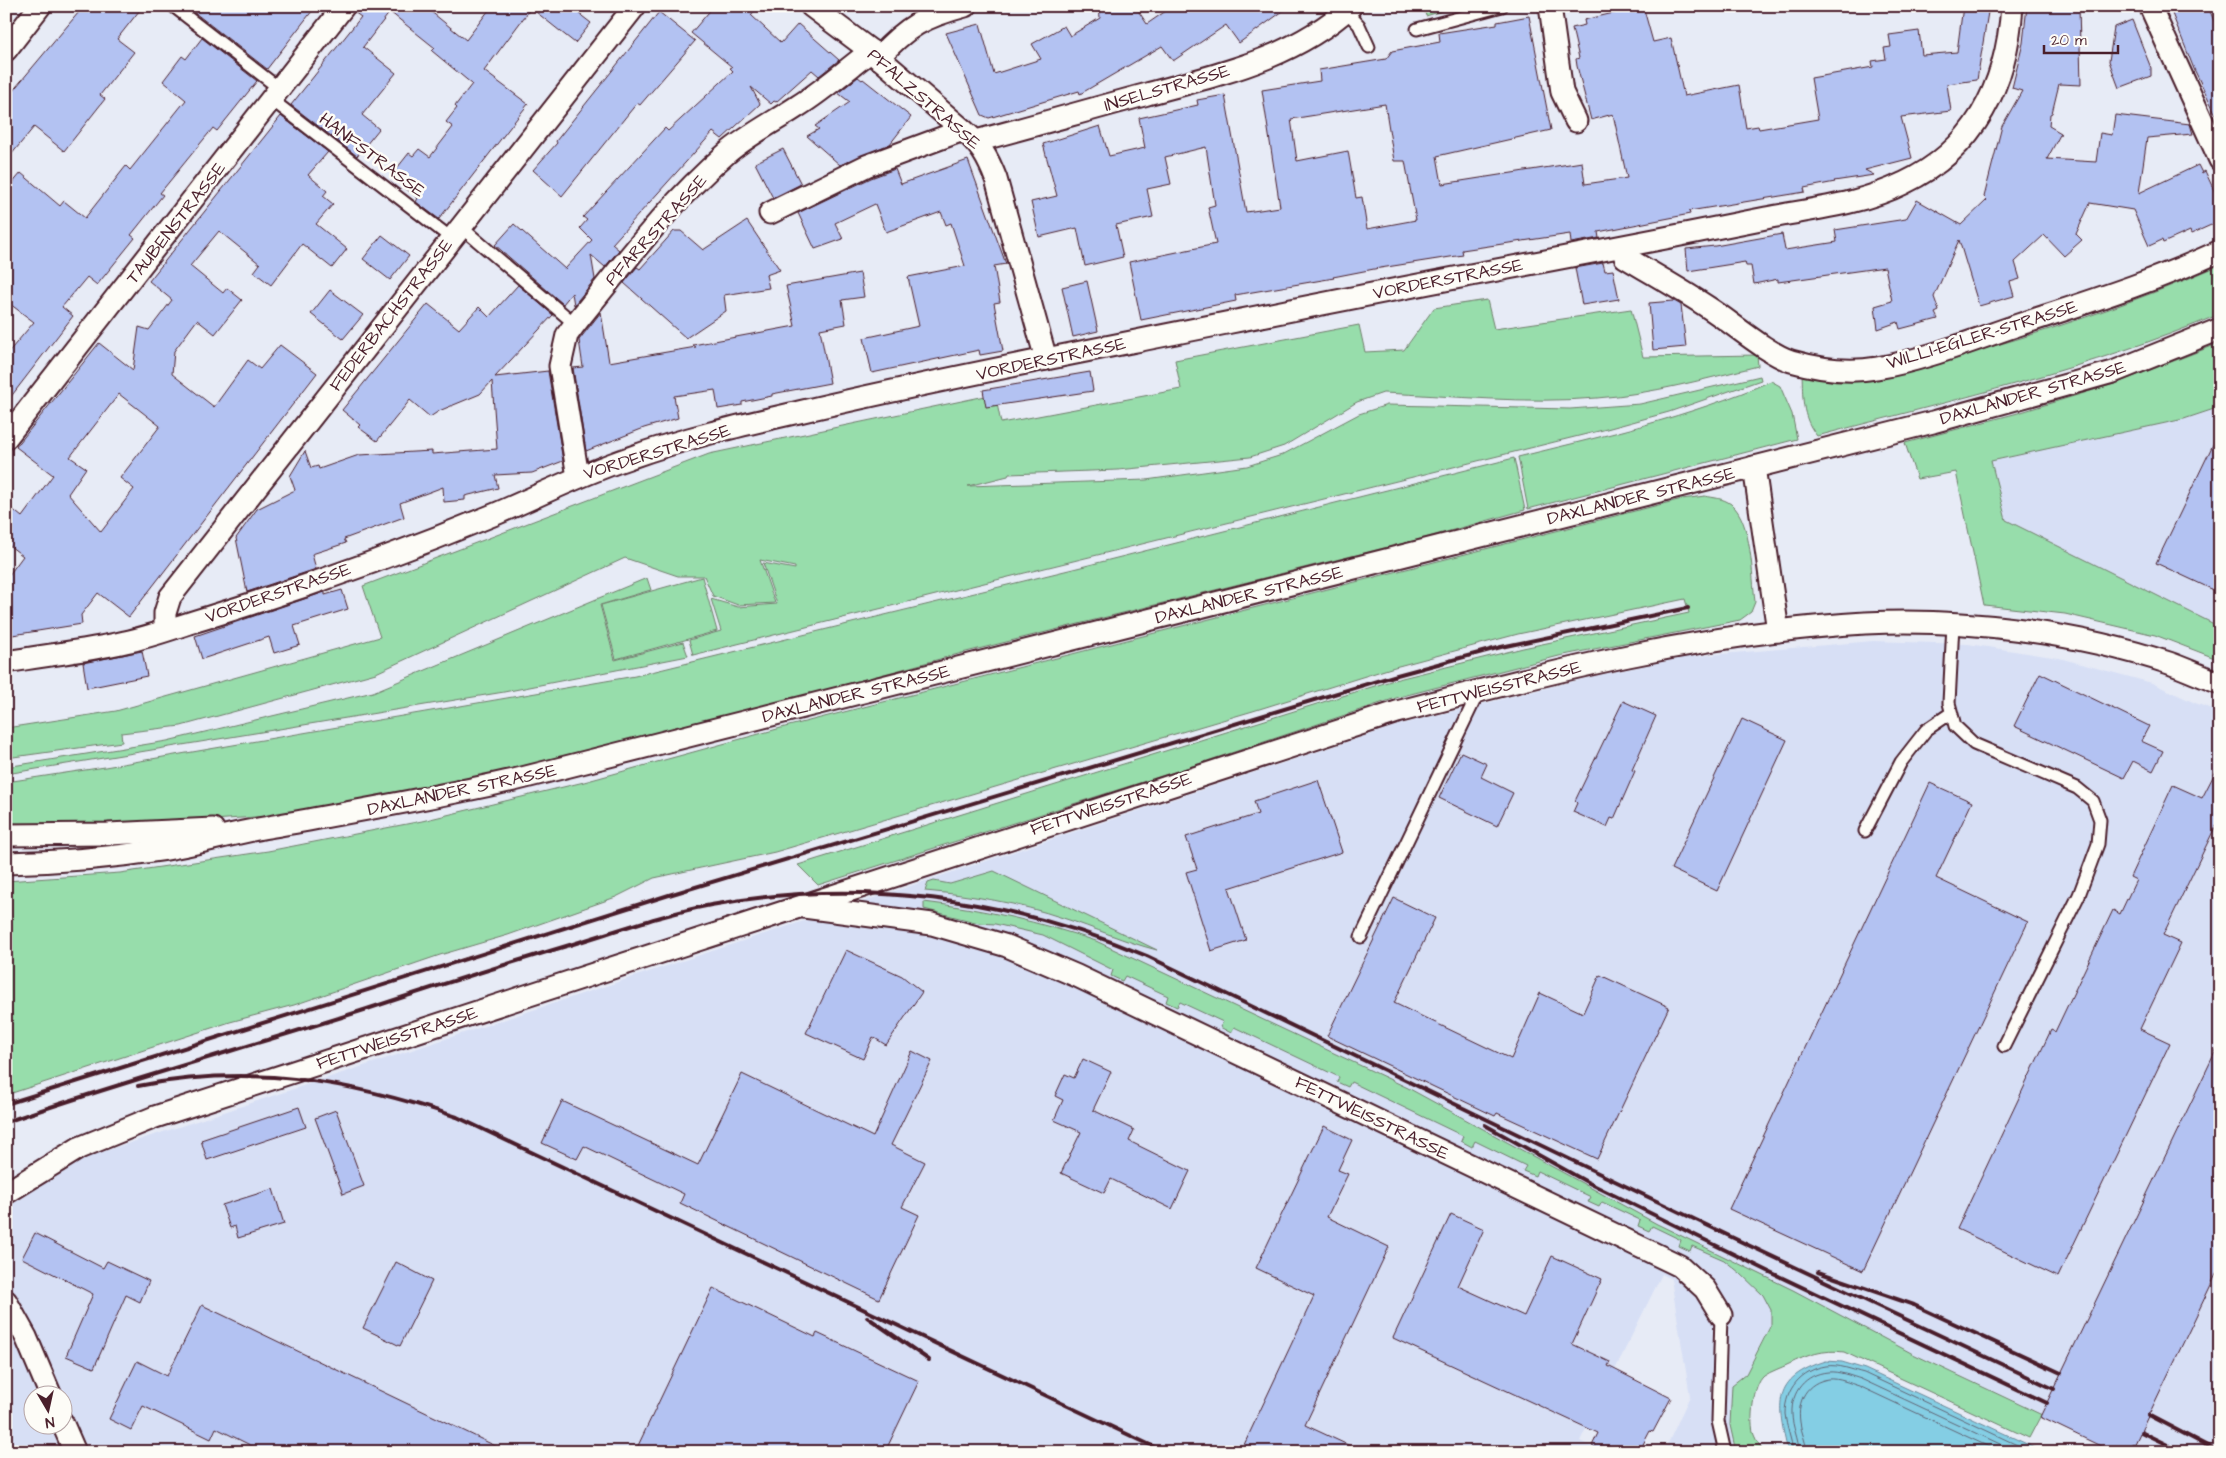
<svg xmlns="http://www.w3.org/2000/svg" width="2226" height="1458" viewBox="0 0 2226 1458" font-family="'Architects Daughter',sans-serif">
<rect width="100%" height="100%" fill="#e7ebf6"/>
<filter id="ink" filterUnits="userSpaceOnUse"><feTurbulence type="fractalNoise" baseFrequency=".02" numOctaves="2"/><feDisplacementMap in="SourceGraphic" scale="10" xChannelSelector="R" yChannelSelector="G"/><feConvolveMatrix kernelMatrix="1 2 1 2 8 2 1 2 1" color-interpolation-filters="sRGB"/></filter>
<g filter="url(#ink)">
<g fill="#d7dff5" fill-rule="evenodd">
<polygon points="2220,407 2220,627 2006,520 1991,461 2184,419"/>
<path d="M1873,641L1968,644L2059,658L2152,683L2195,703L2220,712V1452H2113L2040,1417L2041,1414L1913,1354L1771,1324L1746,1374L1732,1385L1730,1425L1736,1452H1664L1690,1396L1671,1279L1662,1274L1580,1441L1602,1452H6V1208L87,1157L1402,724L1595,676L1687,657ZM32,1396H62V1426H32Z"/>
</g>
<g fill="#97ddab" stroke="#707e6b">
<polygon points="1423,6 1458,6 1426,16"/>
<path d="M2220,265V314C2090,369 1953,400 1817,436C1801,416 1803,397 1802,372C1817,375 1835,381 1851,381C1883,380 1916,368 1947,359C2037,335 2135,303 2220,265Z"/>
<path d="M1487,300L1494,329L1631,309L1643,357L1757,355L1758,366C1705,379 1652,394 1597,398C1526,404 1454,396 1383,393L1357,402L1284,446L1250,457L1118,470L1009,474L1008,476L968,486L1146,480L1247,466L1282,455L1359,414L1387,405L1570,409L1640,404L1760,376L1761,380L1669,412L1603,430L693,655L689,640L721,631L711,599L738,607L777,604L763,563L795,569V567L760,560L775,603L738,605L713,596L704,576H678L625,558L376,673L181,726L121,733L122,742L6,758V728L116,711L380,637L363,586L709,454L995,394L1001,423L1181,389L1175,360L1359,325L1365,352L1404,350L1434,308Z"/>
<polygon points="2220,343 2220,407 2184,419 1991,461 2006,520 2220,627 2220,660 2155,635 2065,614 1984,605 1956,472 1917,479 1905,443 2018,413 2117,383"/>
<path d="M1771,381L1780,386L1792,414L1797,439L1528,509L1518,457C1603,436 1690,417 1771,381Z"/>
<polygon points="1514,458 1525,510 1428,537 962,653 762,707 511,770 402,793 269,816 130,826 6,823 6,782 105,767 635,676 1073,569"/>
<path d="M1705,496C1714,498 1723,498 1731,504C1752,521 1752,576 1755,602L1751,612L1740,620L1559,656L1399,697L1174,772L818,885L798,865L1394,680L1523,648L1689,613L1685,599L1518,634L1391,668L1253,711L775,852L654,878L616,897L508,935L440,955L294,1005L230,1022L6,1095V881L120,873L268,851L422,821L584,782L781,728L1682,499Z"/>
<polygon points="702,577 717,631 616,659 601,605"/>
<polygon points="647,578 651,590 600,605 615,660 683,642 688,656 504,692 6,774 6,767 167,741 373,692"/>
<path d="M994,871L996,872L1157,950C1125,942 1095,928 1063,918C1019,903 971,895 925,891L928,883L934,881L950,884Z"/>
<path d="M924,902C983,909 1040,922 1096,941L1408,1088L1657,1224L1793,1290L1913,1354L2042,1415L2040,1417L2029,1438L1844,1352C1824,1349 1807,1355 1789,1364C1781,1368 1771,1371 1764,1376C1753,1385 1749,1422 1754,1435C1756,1441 1761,1446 1763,1452H1736L1730,1425L1732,1385L1746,1374L1771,1325V1310L1763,1295L1740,1273L1724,1260L1692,1246L1690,1251L1679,1246L1681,1240L1652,1226L1649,1231L1638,1226L1640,1220L1602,1202L1599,1207L1588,1202L1591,1197L1537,1171L1535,1176L1523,1171L1526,1166L1475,1141L1472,1147L1461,1141L1463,1136L1351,1082L1348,1087L1337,1082L1339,1077L1234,1027L1231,1033L1220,1027L1223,1022L1180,1002L1177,1007L1166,1002L1168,996L1125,976L1122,981L1111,976L1113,970L1043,935L995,924L979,923L924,909Z"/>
</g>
<path fill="#84cee4" stroke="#6d889a" d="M1826,1361L1842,1362L1865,1369L2044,1452H1788C1777,1404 1771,1378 1826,1361Z"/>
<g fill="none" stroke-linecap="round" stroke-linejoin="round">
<g stroke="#616575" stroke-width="1">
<path d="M1793,1452C1792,1439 1786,1427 1785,1414C1785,1389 1801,1370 1826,1366C1839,1364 1852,1370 1864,1373L2032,1452"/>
<path d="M1799,1452C1799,1439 1792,1427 1792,1414C1791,1392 1805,1374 1828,1372C1839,1371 1851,1376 1861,1379L2017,1452"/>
<path d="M1807,1452C1806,1441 1801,1432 1800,1422C1797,1401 1806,1382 1829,1379C1839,1378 1849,1383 1859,1386L2000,1452"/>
</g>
</g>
<g fill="#b3c2f2" stroke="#4a1f2b" fill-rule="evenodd">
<polygon points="84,6 143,6 117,39 134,52 100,95 105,99 64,151 34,127 6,161 6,99"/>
<polygon points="186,6 316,6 267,69"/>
<polygon points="356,6 424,6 466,40 492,6 569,6 591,23 575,43 531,8 484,71 528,104 439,219 416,202 418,198 394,179 398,175 394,172 409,153 413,156 419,149 430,157 453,127 446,122 457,108 455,106 472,84 432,51 435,48 390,12 363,47 396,73 362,115 379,129 357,156 291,105 361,17 354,12"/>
<polygon points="714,6 758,6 751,15 781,43 798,24 839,60 819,76 812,70 776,102 774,101 771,104 751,87 760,104 722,139 713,132 612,244 619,250 605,267 591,255 595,279 574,305 572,293 563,304 495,245 514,224 565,269 592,240 580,228 587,220 583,217 665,128 668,131 733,71 730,68 732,67 691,33"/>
<polygon points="1099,6 1135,6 1147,24 1173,6 1290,6 1239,43 1226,25 1173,61 1162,46 1080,94 1079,91 989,118 982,115 946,33 980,24 994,74 1041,59 1032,44 1064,26 1070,36 1100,18"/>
<path d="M1620,6H1643L1653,42L1671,38L1684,96L1739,85L1746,128L1758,126L1759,129L1818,119L1811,78L1873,67L1872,61L1886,59L1884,48L1891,47L1889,35L1919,31L1922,55L1957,52L1963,6H1989L1977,80L1947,84L1951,111L1901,117L1912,158L1865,170L1874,175L1834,181L1835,182L1804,188L1805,192L1689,211L1690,214L1598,232L1599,238L1571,243L1570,234L1462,250L1463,255L1374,269L1333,277L1334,278L1235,295L1236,301L1141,320L1129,262L1216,244L1208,207L1215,205L1206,147L1165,157L1171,184L1147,189L1153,217L1116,225L1123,257L1085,266L1077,228L1039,237L1031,202L1057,196L1043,144L1100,126L1109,156L1145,148L1139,118L1198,105L1197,100L1225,95L1246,212L1280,207L1262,90L1320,81L1319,70L1386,59L1392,51L1440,42L1439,33L1497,24V22L1529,16L1551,130L1437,156L1442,184L1582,162L1585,184L1627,178L1613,114L1591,120L1577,66L1576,59L1579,58L1572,28L1585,25L1584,20L1622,11ZM1385,104L1394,161H1405L1416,220L1367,229L1362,197L1356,198L1348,151L1297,161L1291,119Z"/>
<polygon points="2027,6 2079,6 2081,85 2059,84 2052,113 2050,114 2049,126 2061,133 2047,159 2096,162 2100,133 2112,135 2115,115 2190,124 2193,134 2147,138 2139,193 2198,165 2202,173 2205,171 2220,203 2220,221 2191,234 2190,231 2163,243 2162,240 2149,246 2133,210 2090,203 2076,234 2082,240 2064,256 2044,235 2015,262 2020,279 2010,282 2014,296 1979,306 1959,240 1934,297 1939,311 1935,313 1938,319 1900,329 1898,322 1878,329 1875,306 1892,301 1885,267 1778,282 1778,279 1754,284 1751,266 1746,266 1745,262 1688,271 1686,249 1715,246 1782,234 1785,250 1837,242 1835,230 1906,219 1917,200 1961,225 1987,200 1984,197 2002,126 2022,91 2012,88 2023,43"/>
<polygon points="2169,6 2208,6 2220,36 2220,123 2194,69"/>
<polygon points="659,12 695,41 640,105 637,103 562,196 533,170 557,143 556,141"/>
<polygon points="2132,20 2151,68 2151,76 2119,88 2109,61 2114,27"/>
<polygon points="202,38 257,81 217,131 213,128 160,193 163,195 131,235 135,238 97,285 87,277 62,307 73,316 6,403 6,355 34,322 6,301 6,191 21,173 60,206 64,201 85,218 126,166 130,170 186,100 163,81 182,56 186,59"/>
<polygon points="858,77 862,80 863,79 911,117 890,144 840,165 807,136 819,129 815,126 850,102 838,93"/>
<path d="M281,116L328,152L308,175L327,191L323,196L333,204L316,224L347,249L332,268L302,244L271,285L254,272L260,264L219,231L190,266L223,293L227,288L242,300L215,334L197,320L174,351L172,374L214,407L248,360L260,369L280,345L317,373L129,617L98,593L81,615L82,624L6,636V579L23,556L6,543V504L22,517L53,475L16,447L99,343L133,370L139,327L149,330L172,300L149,281ZM119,394L160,426L120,478L134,489L101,532L68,494L86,468L70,457Z"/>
<polygon points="783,149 801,184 773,198 755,163"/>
<polygon points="968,160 1006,264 994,266 1000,302 994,303 1003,351 980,355 979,350 872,373 864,338 919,326 908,277 965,266 951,223 946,225 941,212 886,232 875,204 835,223 843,239 815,249 798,213 871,178 895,169 901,184"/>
<polygon points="747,221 780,270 766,275 769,288 724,295 726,311 686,338 624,283 637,267 640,269 674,231 681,231 703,250"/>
<polygon points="382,235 409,256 390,280 363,259"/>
<polygon points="1603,263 1605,271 1613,270 1619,299 1582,305 1575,268"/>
<polygon points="860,273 864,297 842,300 846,324 820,329 830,383 772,394 772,396 742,402 742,405 718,409 715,390 674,396 678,418 644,428 586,451 573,368 583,367 579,340 601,312 609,362 696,347 693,345 795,326 786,286"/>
<polygon points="1087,281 1098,331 1073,337 1062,287"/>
<polygon points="518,285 553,315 495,377 548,371 563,461 532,473 495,475 498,488 465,496 465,500 444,502 443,487 400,503 404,517 344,539 346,543 312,554 316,569 247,592 236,538 257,509 295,490 290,476 305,451 311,468 318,466 319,469 359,455 432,451 432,454 497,449 492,381 480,394 439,411 430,417 410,400 377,441 358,427 360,425 342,410 428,304 459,329 479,307 489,317"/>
<polygon points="330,290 363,315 343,339 311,314"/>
<polygon points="1674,301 1681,305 1686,347 1653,350 1649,303"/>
<polygon points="1090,372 1093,391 986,407 983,390"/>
<polygon points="2220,430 2220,593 2156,563"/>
<polygon points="342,590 348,609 294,626 300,645 274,653 269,637 202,659 195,636 325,592 325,595"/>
<polygon points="142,651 147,676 87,688 83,663"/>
<polygon points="2040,673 2149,726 2141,741 2163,751 2153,771 2133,761 2124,778 2014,726"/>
<polygon points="1623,701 1656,716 1632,770 1635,771 1614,819 1611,818 1607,827 1573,812 1577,803 1575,801"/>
<polygon points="1742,719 1787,740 1717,891 1671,869"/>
<polygon points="1461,752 1487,764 1481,777 1513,793 1497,826 1439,798"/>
<polygon points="2220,763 2220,817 2163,935 2181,943 2140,1029 2170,1043 2058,1277 1957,1229 2051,1030 2055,1032 2113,910 2120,914 2136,880 2130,877 2173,785 2202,798"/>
<polygon points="1318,780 1342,852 1229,888 1246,940 1211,951 1186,872 1197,869 1186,837 1258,814 1254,801"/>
<polygon points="1930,783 1972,802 1936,878 2028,922 1863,1271 1729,1209"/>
<polygon points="1394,898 1435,918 1394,1003 1511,1059 1540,993 1583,1013 1600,975 1669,1007 1597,1159 1497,1113 1495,1116 1327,1036"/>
<polygon points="846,950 902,976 922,992 886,1045 873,1037 863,1059 806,1033"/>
<polygon points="2220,1042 2220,1266 2131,1452 2113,1452 2040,1417"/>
<polygon points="912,1051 932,1061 891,1145 925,1162 902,1207 919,1215 879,1299 680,1203 684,1194 584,1146 577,1159 542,1143 562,1101 698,1165 742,1074 873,1137"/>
<polygon points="1083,1059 1111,1072 1093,1110 1134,1130 1129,1141 1190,1171 1172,1209 1111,1179 1104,1193 1061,1173 1081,1132 1054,1120 1063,1100 1055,1096 1065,1074 1074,1078"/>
<polygon points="299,1107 306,1127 207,1160 201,1140"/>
<polygon points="336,1110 364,1186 343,1194 315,1118"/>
<polygon points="1324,1126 1352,1140 1338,1170 1348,1174 1327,1217 1389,1247 1305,1425 1363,1452 1254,1452 1243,1447 1314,1296 1256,1268"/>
<polygon points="273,1189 284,1224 238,1238 235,1226 230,1228 222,1205"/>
<polygon points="1451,1214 1484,1229 1458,1286 1524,1316 1552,1256 1602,1279 1572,1344 1610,1362 1608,1366 1671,1398 1653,1432 1650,1431 1639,1452 1604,1452 1592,1446 1598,1433 1393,1338"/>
<polygon points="35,1233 103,1268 107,1261 149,1281 140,1302 126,1295 94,1368 66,1356 93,1294 22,1258"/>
<polygon points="396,1262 432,1281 400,1346 363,1328"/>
<polygon points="713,1288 815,1337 817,1333 919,1381 885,1452 635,1452"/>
<polygon points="202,1305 362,1382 508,1452 264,1452 216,1428 211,1439 143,1406 131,1430 109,1419 137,1361 167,1376"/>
</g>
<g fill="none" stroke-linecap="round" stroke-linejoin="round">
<g stroke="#4a1f2b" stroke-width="15">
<g id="lane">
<polyline points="173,6 280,89"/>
<polyline points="1346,11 1359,25 1369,47"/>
<polyline points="1417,29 1502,6"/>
<polyline points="272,100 451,238"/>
<polyline points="461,227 575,324"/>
<polyline points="1953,624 1949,703 1955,726 1974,744 2077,788 2093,801 2100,820 2098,844 2079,895 2004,1046"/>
<polyline points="1865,831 1901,762 1926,730 1951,713"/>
<polyline points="1361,937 1479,691"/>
<polyline points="1721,1315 1718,1421 1725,1452"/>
</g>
</g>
<g stroke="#4a1f2b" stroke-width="25">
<g id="street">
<path d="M811,6L871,51L963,130C980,144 988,158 996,179L1046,359"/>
<polyline points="1550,6 1562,92 1576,121"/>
<polyline points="2150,6 2220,160"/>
<polyline points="6,50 40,6"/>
<path d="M878,58C907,26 924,17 965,6"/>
<path d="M976,141C1033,126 1088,110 1144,95C1219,74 1292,60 1351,6"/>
<polyline points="770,213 866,166 963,130"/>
<path d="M1623,247L1625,257C1653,274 1682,290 1709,308C1731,322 1768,354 1791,361C1819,369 1849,373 1877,368C1925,360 1976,339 2021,324C2088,302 2156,281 2220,251"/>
<polyline points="6,438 344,6"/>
<polyline points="1754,467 1778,631"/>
<path d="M578,477L560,366L567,335L575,324C623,265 668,204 726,154C748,135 774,122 798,106C824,90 847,69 871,51"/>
<polyline points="165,630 165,613 170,597 635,6"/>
<path d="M6,662C46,655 86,651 125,642C154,636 181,625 209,617C307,587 404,552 498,513C542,494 584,473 629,458C684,438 742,425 799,412C909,386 1020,364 1131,342C1267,315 1403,287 1540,262C1615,248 1691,233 1766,218C1812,209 1862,204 1904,183C1976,149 2007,83 2012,6"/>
<polyline points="6,835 108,834 213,829"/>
<path d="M6,863C58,862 110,858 161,850C197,844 233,833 269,827C351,812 433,798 514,780L1933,422L2113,372L2220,329"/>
<polyline points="804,907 932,924 1007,946 1077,976 1680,1266 1705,1289 1721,1315"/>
<path d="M6,1193L79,1148L155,1117L1397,712C1550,672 1706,632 1865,623C1963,618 2075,632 2169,663C2186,669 2203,677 2220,683"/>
<polyline points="6,1301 26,1337 51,1396"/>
<polyline points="62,1422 75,1452"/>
</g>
</g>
<use href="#lane" stroke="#fdfcf7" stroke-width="11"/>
<use href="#street" stroke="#fdfcf7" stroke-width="21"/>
<g stroke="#4a1f2b" stroke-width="4">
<path d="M138,1086C252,1064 348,1080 457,1117L1165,1452"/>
<polyline points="6,1104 669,895 1397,675 1501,647 1688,608"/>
<path d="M6,1122C124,1081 245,1048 364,1010C433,987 503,965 573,944C619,930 664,914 711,905C859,877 1009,898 1147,956L1748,1245L2054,1389"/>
<polyline points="1485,1125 1587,1182 1770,1272 2047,1403"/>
<polyline points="1818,1272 1914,1305 2061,1373"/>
<polyline points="867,1317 929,1360"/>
<polyline points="2148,1415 2219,1452"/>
<polyline points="2141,1432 2182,1452"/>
<polyline points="2134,1446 2146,1452"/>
</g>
</g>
</g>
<g text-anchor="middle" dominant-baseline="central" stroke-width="5" stroke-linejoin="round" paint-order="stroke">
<g font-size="18" fill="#4a1f2b" stroke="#fdfcf7">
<text transform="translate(1167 88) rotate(-16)">INSELSTRASSE</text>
<text transform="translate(924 99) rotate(41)">PFALZSTRASSE</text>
<text transform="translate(372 155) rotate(37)">HANFSTRASSE</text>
<text transform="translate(176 223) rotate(-52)">TAUBENSTRASSE</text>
<text transform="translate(656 230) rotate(-48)">PFARRSTRASSE</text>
<text transform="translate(1448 279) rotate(-11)">VORDERSTRASSE</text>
<text transform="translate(391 315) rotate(-52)">FEDERBACHSTRASSE</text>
<text transform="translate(1982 335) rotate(-17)">WILLI-EGLER-STRASSE</text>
<text transform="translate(1051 359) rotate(-12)">VORDERSTRASSE</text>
<text transform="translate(2033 393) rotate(-16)">DAXLANDER STRASSE</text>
<text transform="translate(657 452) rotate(-17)">VORDERSTRASSE</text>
<text transform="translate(1641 496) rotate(-14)">DAXLANDER STRASSE</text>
<text transform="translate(278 593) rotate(-19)">VORDERSTRASSE</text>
<text transform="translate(1249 595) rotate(-14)">DAXLANDER STRASSE</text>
<text transform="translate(1499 687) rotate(-14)">FETTWEISSTRASSE</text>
<text transform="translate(856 694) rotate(-14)">DAXLANDER STRASSE</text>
<text transform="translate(462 790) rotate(-12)">DAXLANDER STRASSE</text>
<text transform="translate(1111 804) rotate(-18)">FETTWEISSTRASSE</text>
<text transform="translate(397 1038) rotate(-18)">FETTWEISSTRASSE</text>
<text transform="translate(1372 1118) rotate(26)">FETTWEISSTRASSE</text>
</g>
</g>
<rect width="2226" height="1458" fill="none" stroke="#fdfcf7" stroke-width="25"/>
<rect x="12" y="12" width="2201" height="1433" fill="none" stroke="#4a1f2b" stroke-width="2" filter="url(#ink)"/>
<g transform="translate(48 1410) rotate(171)"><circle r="24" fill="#fdfcf7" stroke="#b5a4a5"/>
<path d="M0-4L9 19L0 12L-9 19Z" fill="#4a1f2b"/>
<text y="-8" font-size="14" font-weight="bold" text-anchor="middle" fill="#4a1f2b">N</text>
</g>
<path d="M2044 45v8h74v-8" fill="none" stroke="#4a1f2b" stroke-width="2.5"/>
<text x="2051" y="45" font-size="15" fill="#4a1f2b" stroke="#fdfcf7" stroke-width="4" paint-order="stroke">20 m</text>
</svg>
